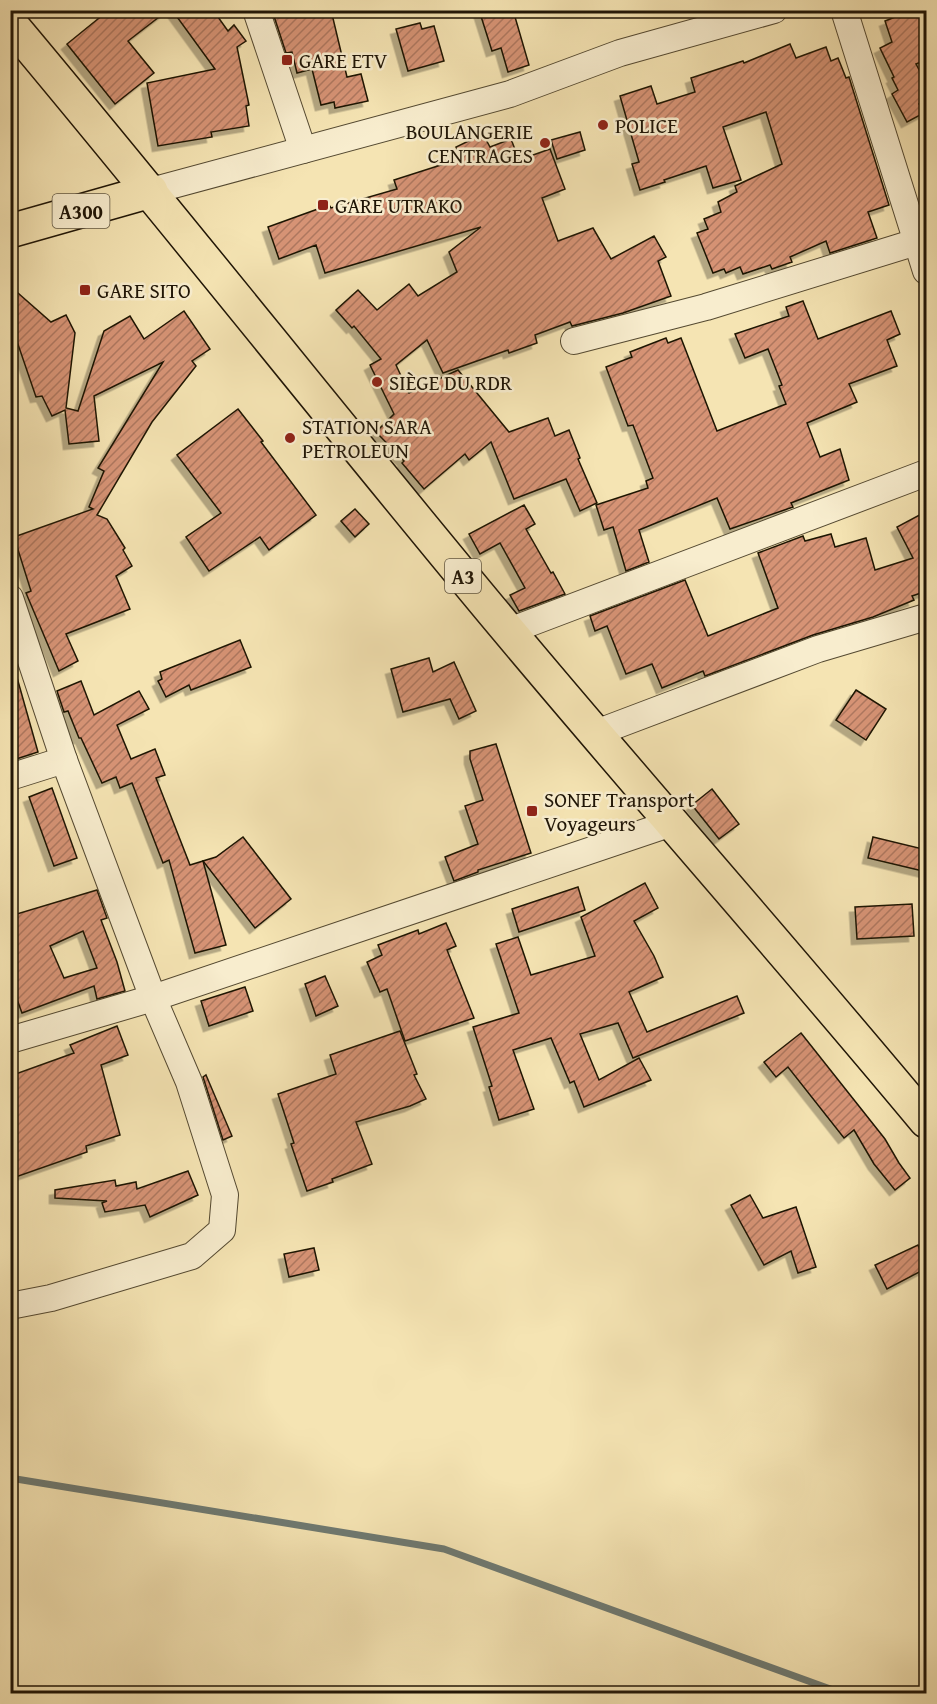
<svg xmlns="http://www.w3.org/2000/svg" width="937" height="1704" viewBox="0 0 937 1704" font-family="'Gentium Book Plus',serif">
<defs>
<pattern id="building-hatch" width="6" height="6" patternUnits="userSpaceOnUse" patternTransform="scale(1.5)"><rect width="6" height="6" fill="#d69375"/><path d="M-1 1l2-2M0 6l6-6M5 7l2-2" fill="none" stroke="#ad775e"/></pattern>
<filter id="shadow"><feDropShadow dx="-5.5" dy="5.5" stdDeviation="0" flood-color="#0004"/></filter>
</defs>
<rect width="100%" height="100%" fill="#f5e4b3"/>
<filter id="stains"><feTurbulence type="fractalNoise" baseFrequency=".00333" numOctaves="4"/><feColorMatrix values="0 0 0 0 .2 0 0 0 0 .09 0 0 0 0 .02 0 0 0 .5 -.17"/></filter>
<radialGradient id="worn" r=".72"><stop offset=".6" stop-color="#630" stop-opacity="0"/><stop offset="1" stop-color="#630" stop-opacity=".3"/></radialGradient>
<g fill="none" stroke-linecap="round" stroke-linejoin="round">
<polyline stroke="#6e7971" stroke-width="7" points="10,1478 444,1549 844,1694"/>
</g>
<g fill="url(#building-hatch)" stroke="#1f1506" stroke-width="1.5" fill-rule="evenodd" filter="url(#shadow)">
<polygon points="109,10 168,10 128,41 154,73 115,104 67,44"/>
<polygon points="172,10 213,10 228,31 234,25 246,41 237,47 249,105 246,106 249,126 211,132 212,137 158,146 147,83 215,69"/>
<polygon points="272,10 331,10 347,77 361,74 368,101 335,108 334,102 321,105 312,69 297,73 292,52 286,53"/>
<polygon points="479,10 513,10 529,65 508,72 501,48 492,51"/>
<polygon points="913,10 927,10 927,60 916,64 927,85 927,101 919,104 924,113 907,122 892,94 898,90 892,78 894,77 880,48 892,42 885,21"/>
<polygon points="420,23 422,29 434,26 444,61 408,71 396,29"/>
<polygon points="790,44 796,58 826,47 831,61 838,58 846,78 849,77 889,205 868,212 877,238 830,253 826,241 790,257 792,262 772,269 770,265 743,274 740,267 726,273 724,269 713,273 697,233 708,229 704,219 721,212 718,202 737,192 735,186 782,164 766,112 723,127 741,180 713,188 706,166 664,180 665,182 640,190 632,164 639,162 620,96 651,86 657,104 695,92 691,78 743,61 744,63"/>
<polygon points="580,132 585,150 557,159 551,140"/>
<polygon points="483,134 490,147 511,139 519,160 550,149 565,189 542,198 558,241 593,228 611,259 654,236 666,257 658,261 671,296 623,313 572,326 570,322 535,335 537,343 509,353 508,350 443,373 427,340 396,365 409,393 458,370 509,432 548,418 555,436 569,430 580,458 578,459 597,503 580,511 566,479 514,499 491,442 469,460 465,454 424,489 402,463 404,461 376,432 394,414 370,365 381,359 354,326 352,328 336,310 358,290 377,310 409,284 418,296 457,272 449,252 481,227 325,273 316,245 279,259 268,227 329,205 331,208 397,189 394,180 444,164 442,160 458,151 456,147"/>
<polygon points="10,286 51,322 66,315 75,333 66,408 78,411 104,331 130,316 144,339 184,311 210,349 192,361 196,366 152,422 97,515 107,519 125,548 123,550 132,566 116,576 130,609 66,634 78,661 59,671 26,593 31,591 14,537 93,509 89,507 104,471 98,468 163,362 94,396 99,441 69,444 65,410 52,416 42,396 36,397 10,321"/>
<polygon points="803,301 818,339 891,311 900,334 887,340 897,366 849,384 857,402 807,423 820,457 840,449 849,480 791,503 793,507 730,529 717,498 639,530 649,562 626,571 613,527 604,530 596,505 648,488 646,481 653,478 633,425 628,426 606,367 632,357 630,352 666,338 668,343 681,338 717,431 786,404 779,386 782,385 768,349 745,358 735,334 789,316 786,307"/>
<polygon points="238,409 263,441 261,442 316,515 269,550 260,537 209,571 186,537 221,513 177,455"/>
<polygon points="524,505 535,524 526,529 551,573 553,572 565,594 519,611 510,595 525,588 500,543 480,554 469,534"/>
<polygon points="355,509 369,524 355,537 341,521"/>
<polygon points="927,511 927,591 912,596 914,600 873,617 813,635 705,676 703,671 662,688 652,664 626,674 607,626 595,631 590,616 685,580 708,636 778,608 758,553 803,536 805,541 831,534 835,547 866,538 875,570 913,558 897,527"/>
<polygon points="240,640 251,667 191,690 189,685 166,697 158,681 162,679 160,672"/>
<polygon points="429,658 433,672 454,662 476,711 459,719 450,699 403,712 391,669"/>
<polygon points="16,674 38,752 10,761 10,675"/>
<polygon points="81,681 94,715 139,691 149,709 117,725 131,759 155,749 165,775 156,778 190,865 203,861 226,945 195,953 169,860 163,863 132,783 120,788 116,777 102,783 81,738 79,738 68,711 64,712 57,691"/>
<polygon points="856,690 886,709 866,740 836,720"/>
<polygon points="496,744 531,853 478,870 478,872 454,881 445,857 478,844 465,806 483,800 470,759 470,751"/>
<polygon points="52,788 77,858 54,866 29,797"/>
<polygon points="712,789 739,824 719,839 692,805"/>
<polygon points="243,837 291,899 255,928 203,861 216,857"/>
<polygon points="873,837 927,850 927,872 868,858"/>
<polygon points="645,883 658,908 634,921 654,956 663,977 629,992 647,1032 737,996 744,1013 633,1058 618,1023 580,1034 599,1080 639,1058 651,1080 584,1107 574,1081 570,1083 551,1038 513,1050 534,1109 499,1120 489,1087 492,1086 473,1027 519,1013 496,944 518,937 531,975 595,956 581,917"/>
<polygon points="578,887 585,910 519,932 512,909"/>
<path d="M97,890L107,918L101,920L117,962L125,991L97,999L94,986L22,1013L10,980V916ZM83,931L97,968L64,978L50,946Z"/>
<polygon points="912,904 914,936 857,939 855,907"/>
<polygon points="446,923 456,946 447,950 474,1018 405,1041 387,989 380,992 367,962 382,955 378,945 418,930 419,934"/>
<polygon points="325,976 338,1006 316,1016 305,984"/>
<polygon points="245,987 253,1011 209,1026 201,1001"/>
<polygon points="117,1026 128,1055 101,1065 120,1135 86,1146 87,1152 10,1179 10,1076 74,1053 70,1045"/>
<polygon points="400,1031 417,1074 414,1075 426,1099 410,1106 356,1122 372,1164 332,1179 333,1182 307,1191 291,1144 294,1143 278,1094 336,1074 330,1055"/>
<polygon points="801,1033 885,1139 899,1163 910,1178 895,1190 874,1164 854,1130 844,1138 788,1067 776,1077 764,1062"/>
<polygon points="206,1075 232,1136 223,1140 203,1077"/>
<polygon points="188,1171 198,1195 150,1217 145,1205 105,1212 102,1203 107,1201 55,1198 55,1190 115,1180 116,1186 136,1182 137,1189"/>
<polygon points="750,1195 763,1218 796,1207 816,1267 798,1273 791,1251 764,1265 731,1205"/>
<polygon points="918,1245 927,1268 887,1289 875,1265"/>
<polygon points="314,1248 319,1270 289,1277 284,1254"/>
</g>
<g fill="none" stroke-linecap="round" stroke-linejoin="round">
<g stroke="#544931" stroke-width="28">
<g id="street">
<polyline points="256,10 303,150"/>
<polyline points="844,10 926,271"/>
<polyline points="151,191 510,94 620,53 774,10"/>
<polyline points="574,341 706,307 926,239"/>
<polyline points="10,598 64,760 153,998 189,1082 225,1195 222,1230 192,1256 51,1298 10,1306"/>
<polyline points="509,631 926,473"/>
<polyline points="596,733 818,649 926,617"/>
<polyline points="10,777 64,760"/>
<polyline points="10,1040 153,998 672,823"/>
</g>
</g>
<g stroke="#1f1506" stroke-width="36">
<g id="highway">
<path d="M10,23C178,223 339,428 507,629C645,794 788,955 926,1121"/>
<polyline points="10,231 151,191"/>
</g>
</g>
<use href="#street" stroke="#f8edce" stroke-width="26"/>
<use href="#highway" stroke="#f5e4b3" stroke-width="33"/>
</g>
<g fill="#8f2418" stroke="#f8edce" stroke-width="2">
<rect x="281" y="54" width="12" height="12" rx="3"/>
<circle cx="603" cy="125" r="6"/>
<circle cx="545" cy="143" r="6"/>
<rect x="317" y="199" width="12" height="12" rx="3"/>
<rect x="79" y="284" width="12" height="12" rx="3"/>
<circle cx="377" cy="382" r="6"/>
<circle cx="290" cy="438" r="6"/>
<rect x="526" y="805" width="12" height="12" rx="3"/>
</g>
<g text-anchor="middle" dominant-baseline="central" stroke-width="5" stroke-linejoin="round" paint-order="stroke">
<g fill="#f8edce" stroke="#605642" stroke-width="1.5">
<rect x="52.5" y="194" width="57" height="34" rx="4.5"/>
<rect x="445" y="559" width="36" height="34" rx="4.5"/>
</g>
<g font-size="20" font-weight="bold" fill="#1f1506">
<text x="81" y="211">A300</text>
<text x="463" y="576">A3</text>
</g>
<g font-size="21" fill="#1f1506" stroke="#f8edce" text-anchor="start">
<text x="299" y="60">GARE ETV</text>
<text x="615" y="125">POLICE</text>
<text x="533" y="131" text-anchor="end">BOULANGERIE<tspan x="533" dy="24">CENTRAGES</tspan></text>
<text x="335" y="205">GARE UTRAKO</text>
<text x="97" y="290">GARE SITO</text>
<text x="389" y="382">SIÈGE DU RDR</text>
<text x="302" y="426">STATION SARA<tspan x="302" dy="24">PETROLEUN</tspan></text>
<text x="544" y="799">SONEF Transport<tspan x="544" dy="24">Voyageurs</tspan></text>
</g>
</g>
<rect width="937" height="1704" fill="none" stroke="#f5e4b3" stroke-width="36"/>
<rect x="12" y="12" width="913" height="1680" fill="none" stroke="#1f1506" stroke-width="3"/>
<rect x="18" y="18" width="901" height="1668" fill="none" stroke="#1f1506" stroke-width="1.5"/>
<rect width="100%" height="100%" filter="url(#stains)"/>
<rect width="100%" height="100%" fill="url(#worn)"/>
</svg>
